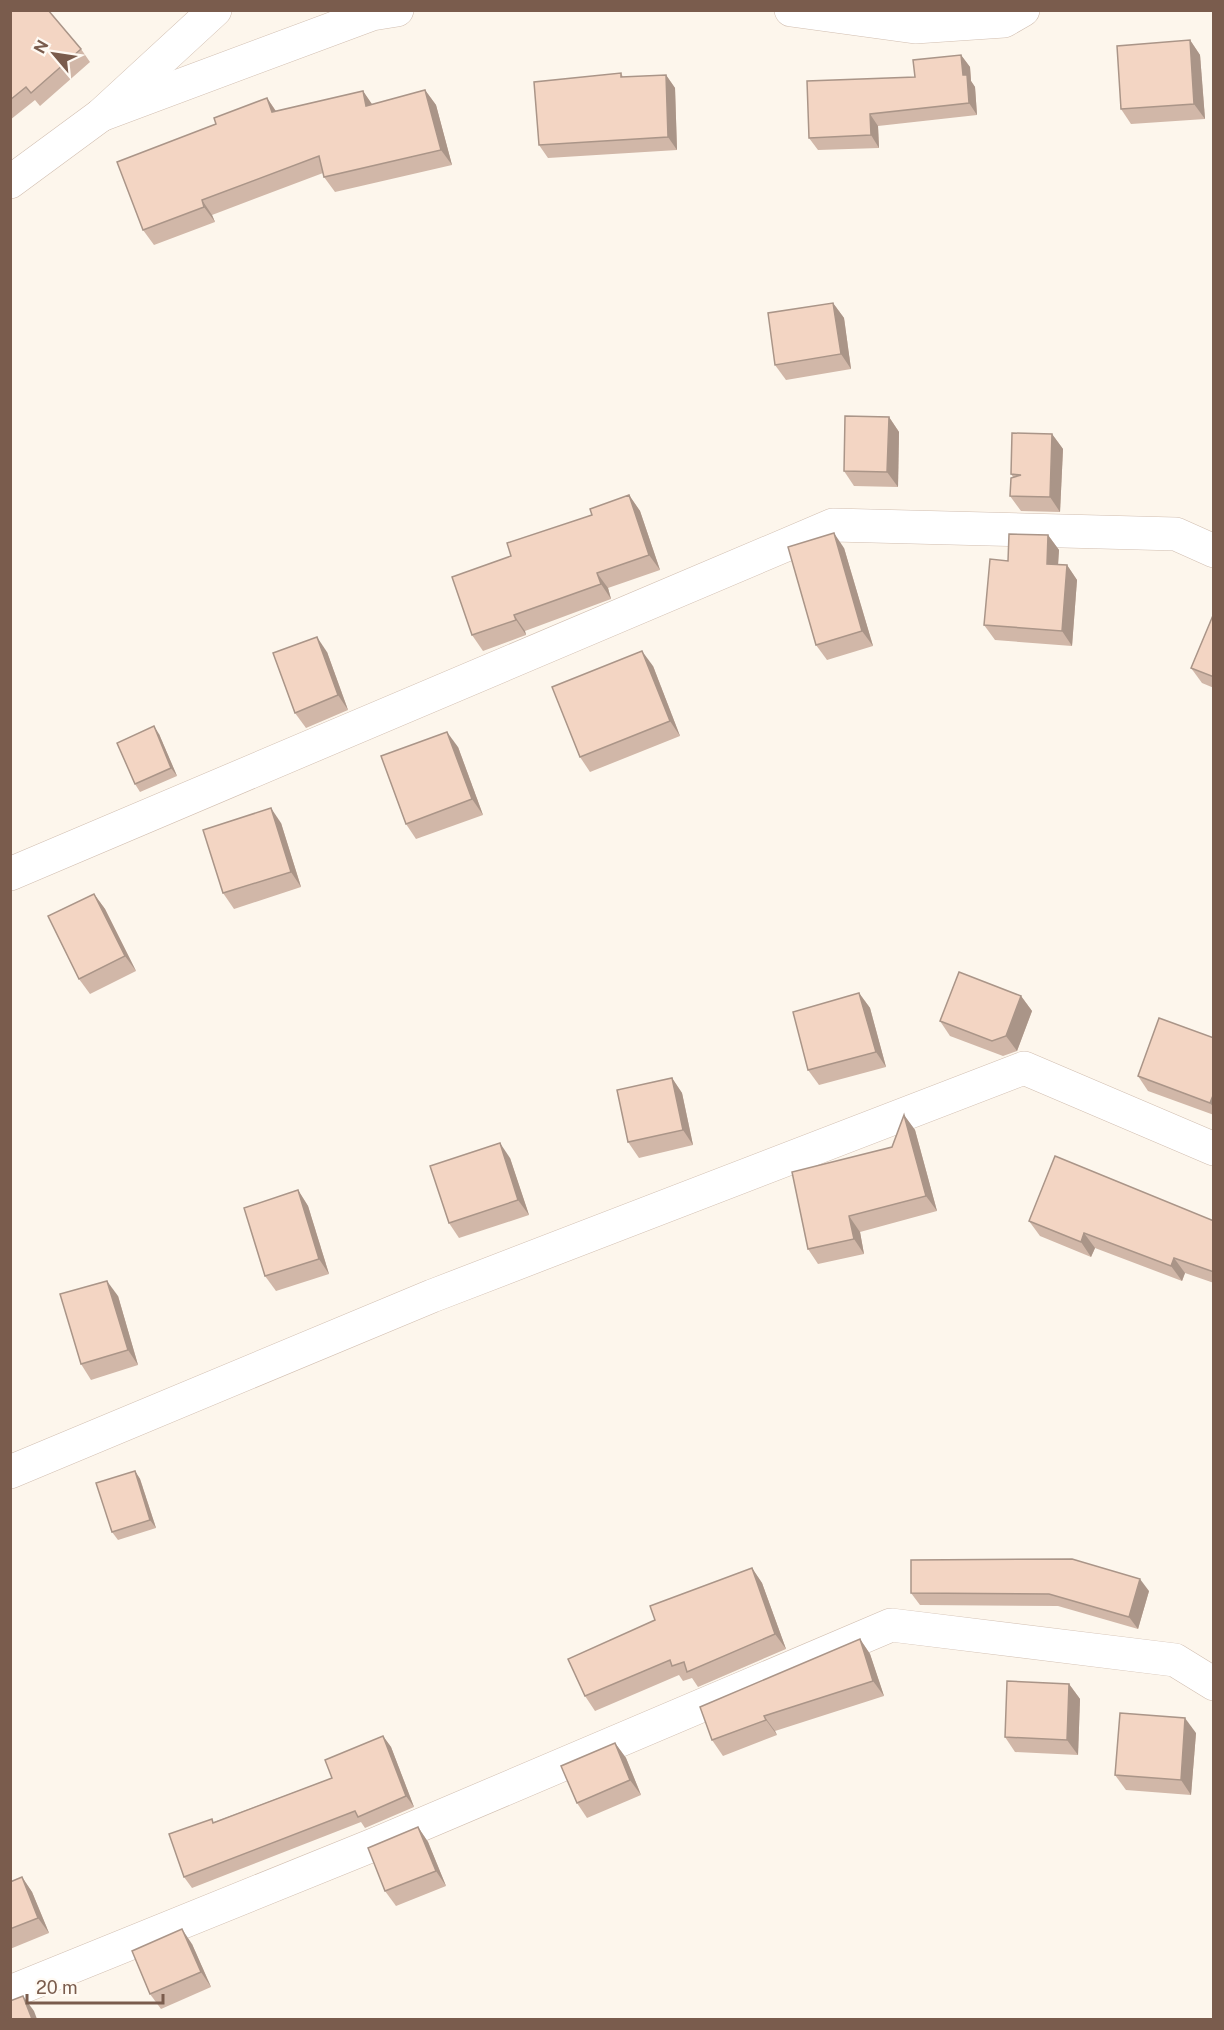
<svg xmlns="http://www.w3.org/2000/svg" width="1224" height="2030" viewBox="0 0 1224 2030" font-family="'Public Sans',sans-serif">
<rect width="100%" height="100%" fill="#fdf6ec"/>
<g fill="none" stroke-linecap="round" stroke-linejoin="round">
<g stroke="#d1beb0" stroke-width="34">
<g id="minor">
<polyline points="791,10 915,27 1004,21 1023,10"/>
<polyline points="101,115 372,14 397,10"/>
<polyline points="10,182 101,115 215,10"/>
<polyline points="10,874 833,525 1176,534 1214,551"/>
<polyline points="10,1472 432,1296 1024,1068 1214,1149"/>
<polyline points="10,1992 378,1843 891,1625 1175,1660 1214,1684"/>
</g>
</g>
<use href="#minor" stroke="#fff" stroke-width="33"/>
</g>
<g fill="#d1b7a8">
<polygon points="10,10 81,49 90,62 40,106 35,100 10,120"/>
<polygon points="1190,40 1200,55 1205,119 1131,124 1121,109"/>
<polygon points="961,55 970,67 971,81 975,87 977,115 878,126 879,148 818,150 809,138 915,77"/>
<polygon points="621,73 623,77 666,75 675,88 677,150 548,158 539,145"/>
<polygon points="425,90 436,105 452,165 335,192 324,177 323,173 212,215 215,222 154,245 143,230 216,124 267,98 276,111 363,91 372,105"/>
<polygon points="833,303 844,318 851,369 786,380 775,365"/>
<polygon points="889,417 899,432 898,487 854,486 844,471"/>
<polygon points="1052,434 1063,449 1060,512 1021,511 1010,496 1013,477 1011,474"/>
<polygon points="629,495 640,511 660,570 608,588 611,599 525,631 526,635 483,651 472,635 511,556"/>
<polygon points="1048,535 1059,550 1058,565 1067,565 1077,580 1072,646 995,640 984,625 1008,561"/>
<polygon points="844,548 873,646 827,660 816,645"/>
<polygon points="1214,613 1214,688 1202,683 1191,668"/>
<polygon points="327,652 348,710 306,728 295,713"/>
<polygon points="653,666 680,736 590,772 580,757"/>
<polygon points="159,734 177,776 140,792 135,784"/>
<polygon points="458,747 483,815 416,839 406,824"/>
<polygon points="281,823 301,887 234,909 223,893"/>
<polygon points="94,894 105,909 136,971 90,994 79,979"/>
<polygon points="859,993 870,1008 886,1067 819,1085 808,1070"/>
<polygon points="1021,996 1032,1011 1017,1051 1003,1056 950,1036 940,1021"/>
<polygon points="1214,1038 1214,1115 1148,1091 1138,1076"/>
<polygon points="672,1078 682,1093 693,1145 639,1158 628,1142"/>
<polygon points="904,1115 915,1130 937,1211 860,1232 864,1254 818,1264 808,1249 892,1147"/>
<polygon points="510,1158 529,1215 459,1238 449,1223"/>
<polygon points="298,1190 308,1206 329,1274 276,1291 265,1276"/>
<polygon points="1029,1221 1214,1221 1214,1283 1185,1273 1182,1281 1095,1248 1091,1257 1040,1236"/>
<polygon points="118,1296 138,1365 91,1380 81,1364"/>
<polygon points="135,1471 140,1479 156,1528 118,1540 112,1532"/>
<polygon points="752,1568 762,1583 786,1649 698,1687 692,1678 683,1681 679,1675 595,1711 585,1696 655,1620"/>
<polygon points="1149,1591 1138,1629 1058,1606 920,1605 911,1593"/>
<polygon points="860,1639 870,1654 884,1696 775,1731 777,1735 723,1756 712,1740"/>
<polygon points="1069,1684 1080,1699 1078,1755 1015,1752 1005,1737"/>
<polygon points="1196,1733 1191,1795 1126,1790 1115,1775"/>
<polygon points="383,1736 391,1747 414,1807 365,1828 361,1822 192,1888 184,1877 214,1822 332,1778"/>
<polygon points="615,1743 626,1758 641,1795 587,1818 577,1803"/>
<polygon points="418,1827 428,1842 446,1886 396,1906 385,1891"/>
<polygon points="22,1877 32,1892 49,1933 10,1949 10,1882"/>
<polygon points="192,1944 211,1987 161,2009 150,1994"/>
</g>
<g fill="#aa9588">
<polygon points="1190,40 1200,55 1205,119 1194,104"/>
<polygon points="961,55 970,67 971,81 975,87 977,115 969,103 963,75"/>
<polygon points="666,75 675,88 677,150 668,137"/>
<polygon points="425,90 436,105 452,165 441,150"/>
<polygon points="363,91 374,107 366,106"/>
<polygon points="267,98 277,113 272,112"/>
<polygon points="870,114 878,126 879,148 871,135"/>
<polygon points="202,200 212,215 215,222 204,207"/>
<polygon points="833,303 844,318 851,369 841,354"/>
<polygon points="889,417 899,432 898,487 887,472"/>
<polygon points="1052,434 1063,449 1060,512 1050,497"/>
<polygon points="629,495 640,511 660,570 649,555"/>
<polygon points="834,533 844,548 873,646 862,631"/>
<polygon points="1048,535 1059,550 1057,579 1047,564"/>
<polygon points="1067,565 1077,580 1072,646 1062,631"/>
<polygon points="597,573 608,588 611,599 601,584"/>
<polygon points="514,615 525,631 526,635 516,620"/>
<polygon points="317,637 327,652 348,710 338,695"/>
<polygon points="642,651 653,666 680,736 670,721"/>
<polygon points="154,726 159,734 177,776 171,768"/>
<polygon points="447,732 458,747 483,815 472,799"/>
<polygon points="271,808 281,823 301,887 291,872"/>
<polygon points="94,894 105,909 136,971 125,956"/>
<polygon points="859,993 870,1008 886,1067 876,1052"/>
<polygon points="1021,996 1032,1011 1017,1051 1006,1036"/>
<polygon points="672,1078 682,1093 693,1145 683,1130"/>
<polygon points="1214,1093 1214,1108 1210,1103"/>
<polygon points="904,1115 915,1130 937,1211 926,1196"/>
<polygon points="500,1143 510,1158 529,1215 518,1200"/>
<polygon points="298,1190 308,1206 329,1274 319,1259"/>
<polygon points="849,1216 860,1232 864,1254 854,1239"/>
<polygon points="1084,1233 1095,1248 1091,1257 1081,1242"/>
<polygon points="1174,1258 1185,1273 1182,1281 1171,1266"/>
<polygon points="107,1281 118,1296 138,1365 128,1350"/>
<polygon points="135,1471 140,1479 156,1528 150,1520"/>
<polygon points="752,1568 762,1583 786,1649 775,1634"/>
<polygon points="1140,1579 1149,1591 1138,1629 1129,1617"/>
<polygon points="860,1639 870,1654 884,1696 873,1681"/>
<polygon points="1069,1684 1080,1699 1078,1755 1067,1740"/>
<polygon points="764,1716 775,1731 777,1735 766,1720"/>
<polygon points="1185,1718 1196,1733 1191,1795 1181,1780"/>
<polygon points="383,1736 391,1747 414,1807 406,1796"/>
<polygon points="615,1743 626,1758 641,1795 630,1780"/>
<polygon points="418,1827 428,1842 446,1886 436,1871"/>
<polygon points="22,1877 32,1892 49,1933 38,1918"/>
<polygon points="182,1929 192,1944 211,1987 201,1972"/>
<polygon points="23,1996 34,2011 37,2019 32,2019"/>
</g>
<g fill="#f3d5c3" stroke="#aa9588" stroke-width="1.5">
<polygon points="10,10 48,10 81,49 31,93 26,87 10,100"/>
<polygon points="1190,40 1194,104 1121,109 1117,46"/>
<polygon points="961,55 963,75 967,75 969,103 870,114 871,135 809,138 807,81 915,77 913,60"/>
<polygon points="621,73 621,77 666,75 668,137 539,145 534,82"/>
<polygon points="425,90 441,150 324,177 319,156 202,200 204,207 143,230 117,162 216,124 214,118 267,98 272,112 363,91 366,106"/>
<polygon points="833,303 841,354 775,365 768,313"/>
<polygon points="845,416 889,417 887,472 844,471"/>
<polygon points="1012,433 1052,434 1050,497 1010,496 1011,478 1021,475 1011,474"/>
<polygon points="629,495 649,555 597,573 601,584 514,615 516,620 472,635 452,577 511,556 507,543 592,515 590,509"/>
<polygon points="834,533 862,631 816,645 788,547"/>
<polygon points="1009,534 1048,535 1047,564 1067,565 1062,631 984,625 990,559 1008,561"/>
<polygon points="1214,613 1214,677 1191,668"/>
<polygon points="317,637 338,695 295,713 273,653"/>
<polygon points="642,651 670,721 580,757 552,687"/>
<polygon points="154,726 171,768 135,784 117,743"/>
<polygon points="447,732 472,799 406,824 381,756"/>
<polygon points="271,808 291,872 223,893 203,830"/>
<polygon points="94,894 125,956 79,979 48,916"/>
<polygon points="959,972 1021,996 1006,1036 992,1041 940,1021"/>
<polygon points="859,993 876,1052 808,1070 793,1012"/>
<polygon points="1159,1018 1214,1038 1214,1093 1210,1103 1138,1076"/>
<polygon points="672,1078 683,1130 628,1142 617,1090"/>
<polygon points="904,1115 926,1196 849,1216 854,1239 808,1249 792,1172 892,1147"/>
<polygon points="500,1143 518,1200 449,1223 430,1166"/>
<polygon points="1055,1156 1214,1221 1214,1272 1174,1258 1171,1266 1084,1233 1081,1242 1029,1221"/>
<polygon points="298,1190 319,1259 265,1276 244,1208"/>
<polygon points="107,1281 128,1350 81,1364 60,1294"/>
<polygon points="135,1471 150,1520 112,1532 96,1483"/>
<polygon points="1072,1559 1140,1579 1129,1617 1049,1594 911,1593 911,1560"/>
<polygon points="752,1568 775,1634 687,1672 684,1662 672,1666 670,1660 585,1696 568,1659 655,1620 650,1606"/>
<polygon points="860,1639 873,1681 764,1716 766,1720 712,1740 700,1707"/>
<polygon points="1007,1681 1069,1684 1067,1740 1005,1737"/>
<polygon points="1120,1713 1185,1718 1181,1780 1115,1775"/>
<polygon points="383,1736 406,1796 358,1817 355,1811 184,1877 169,1834 212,1819 213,1823 332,1778 325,1760"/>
<polygon points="615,1743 630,1780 577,1803 561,1766"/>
<polygon points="418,1827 436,1871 385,1891 368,1848"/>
<polygon points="22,1877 38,1918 10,1929 10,1882"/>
<polygon points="182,1929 201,1972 150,1994 132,1951"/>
<polygon points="23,1996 32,2019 10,2019 10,2001"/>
</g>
<rect width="1224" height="2030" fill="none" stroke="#7a5c4d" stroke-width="24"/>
<g transform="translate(54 54) rotate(299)" stroke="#fffaf3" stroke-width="4.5" paint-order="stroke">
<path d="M0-4.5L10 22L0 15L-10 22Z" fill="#7a5c4d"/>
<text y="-9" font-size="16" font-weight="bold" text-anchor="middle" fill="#7a5c4d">N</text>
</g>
<path d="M27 1994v9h136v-9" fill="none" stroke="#7a5c4d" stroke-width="3"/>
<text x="36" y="1994" font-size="18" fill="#7a5c4d" stroke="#fffaf3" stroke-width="4.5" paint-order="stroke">20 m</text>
</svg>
